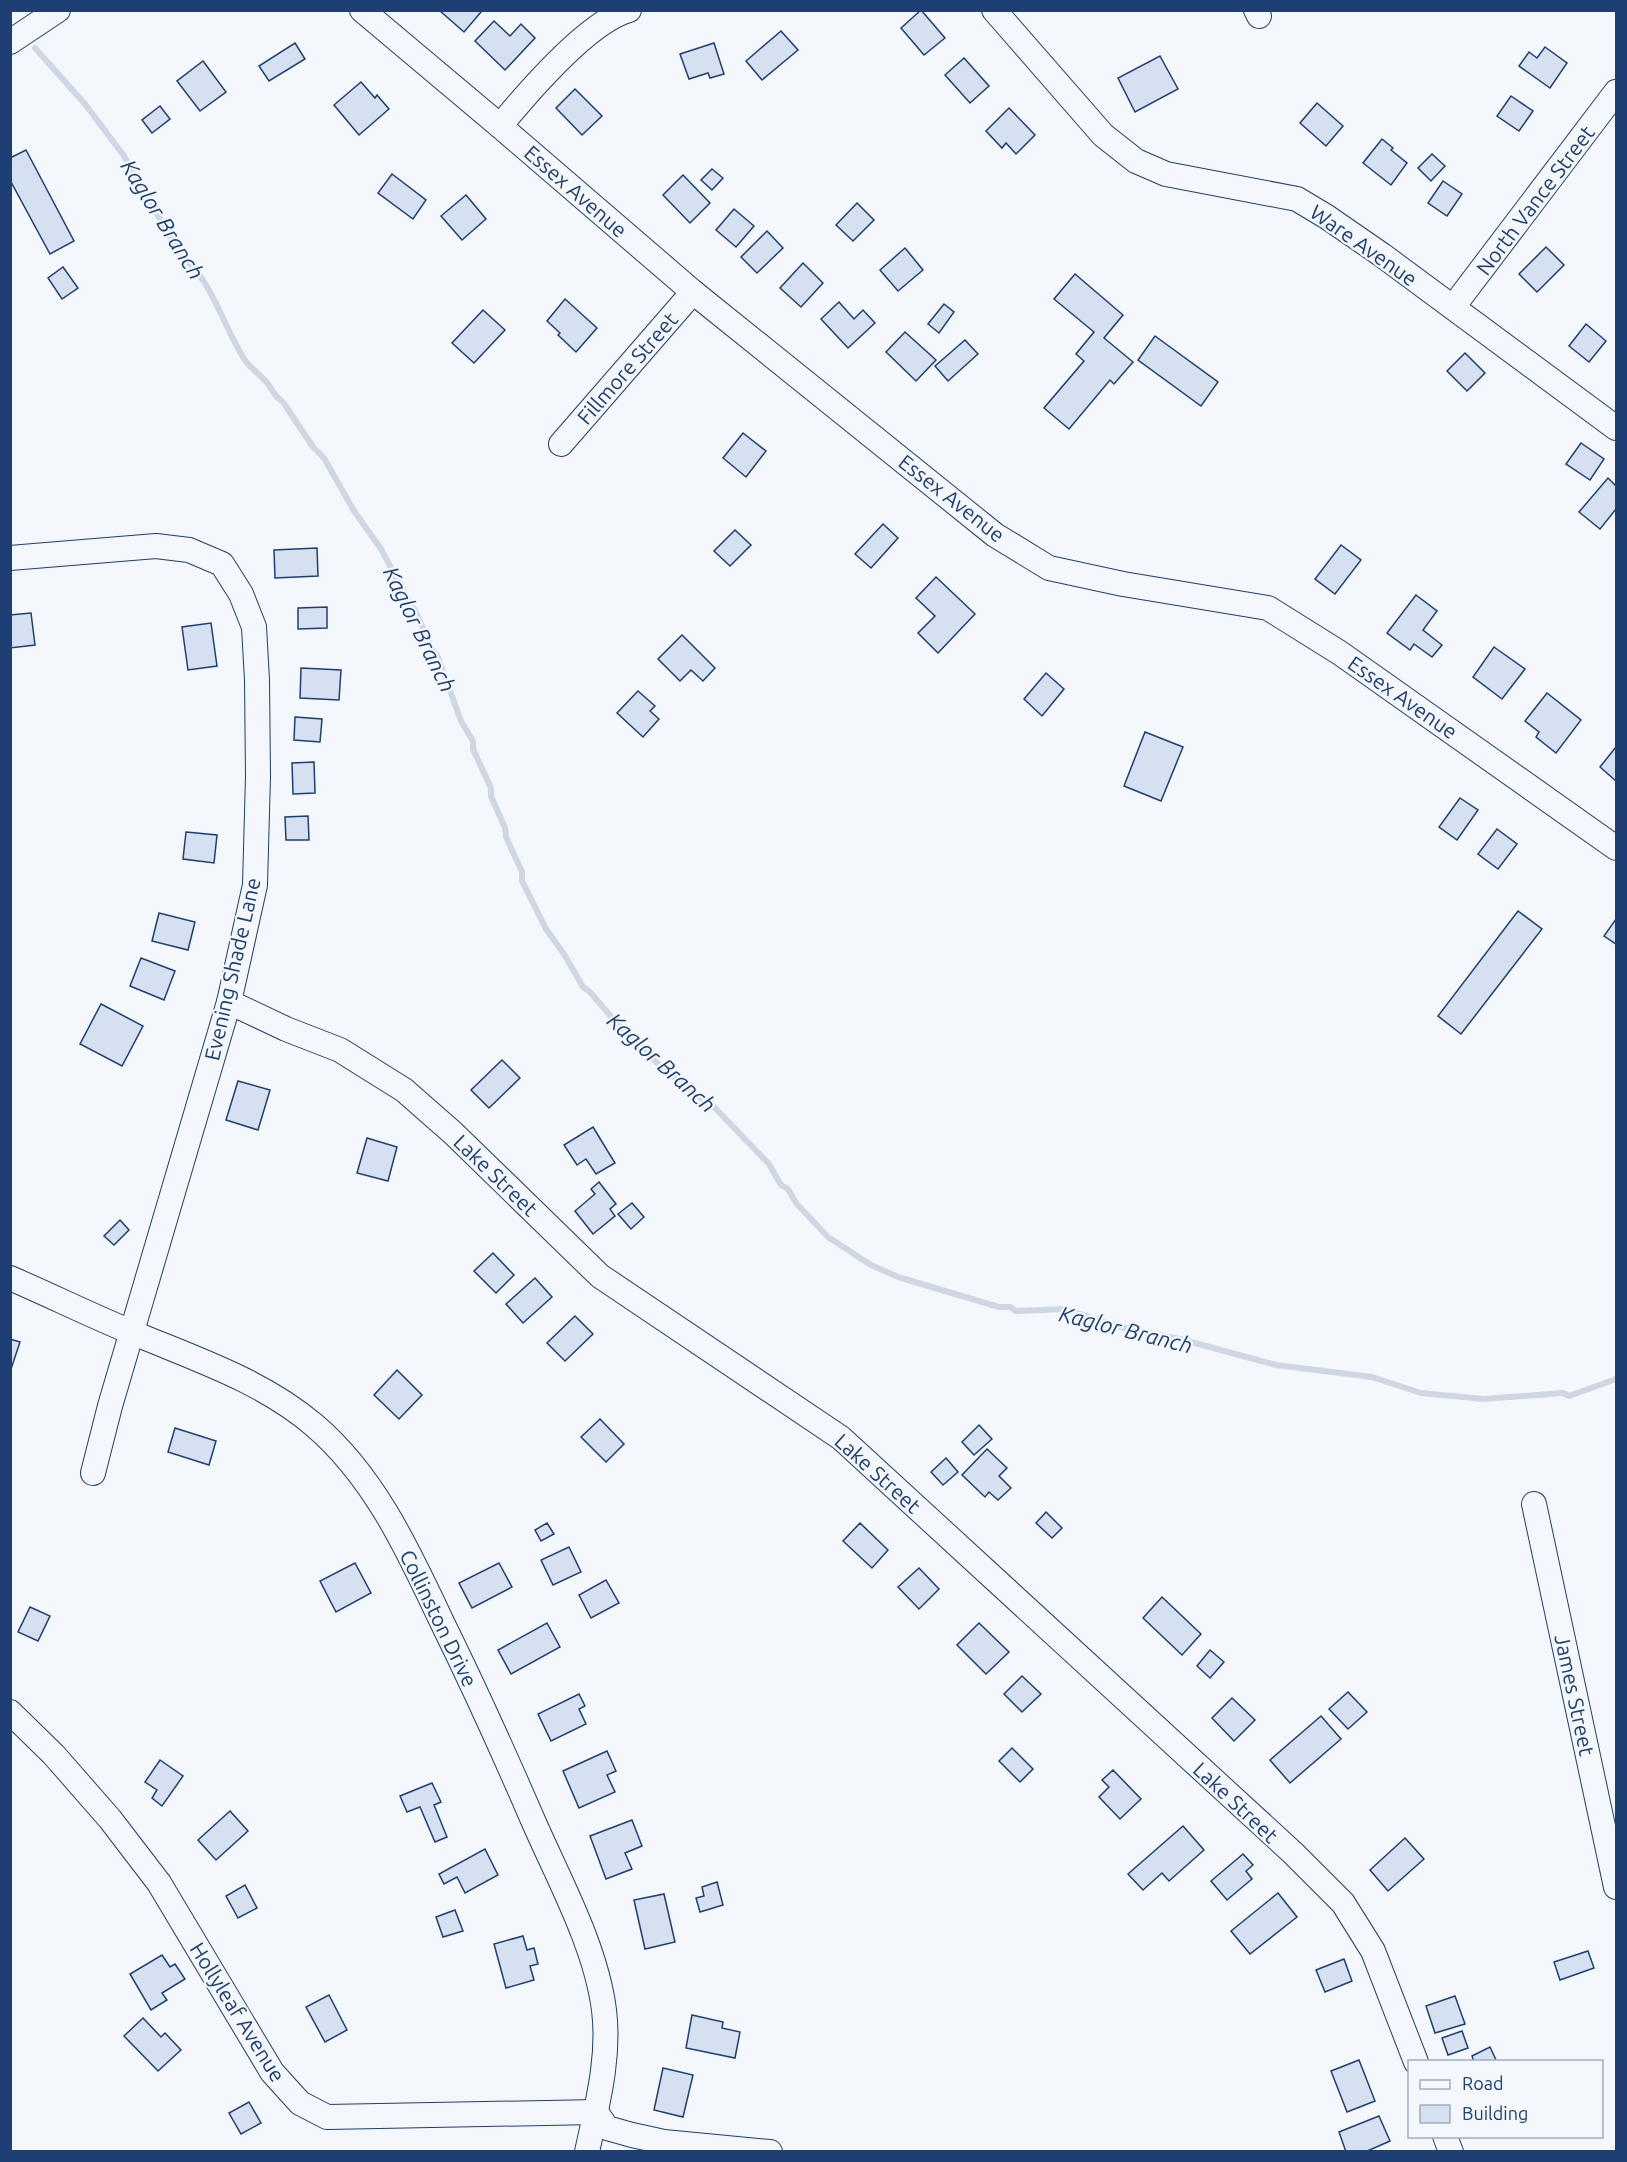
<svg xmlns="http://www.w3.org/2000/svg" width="1627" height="2162" viewBox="0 0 1627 2162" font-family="Ubuntu,sans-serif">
<rect width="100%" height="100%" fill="#f4f7fb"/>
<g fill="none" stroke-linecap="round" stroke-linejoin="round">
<path stroke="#cfd7e4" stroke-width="6" d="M35,48L85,104L124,156L181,256C209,274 226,332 245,360C251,369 261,375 268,384C273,391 275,397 283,402L313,447L324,458L354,511L381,549L412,607L415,610L433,651L437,655L461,721L473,741V749L491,788V796L505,828L506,837L522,872V881L546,929L564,954L583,987L590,992L631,1040L677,1080L715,1108L769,1164L781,1185L788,1189L796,1203L828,1237L871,1265L898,1277L999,1307H1011L1015,1311L1065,1309L1120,1327L1180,1339L1276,1365L1372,1377L1421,1393L1484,1399L1563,1393L1569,1396L1616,1379"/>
</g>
<g fill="#d5e0f0" stroke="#1d3f73" stroke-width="1.5">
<polygon points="439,10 479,10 481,12 464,32"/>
<polygon points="921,10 945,38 924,55 901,28"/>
<polygon points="494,21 510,36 521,24 535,38 505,70 475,41"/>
<polygon points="781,31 798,50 762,80 746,61"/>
<polygon points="295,43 305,59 269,81 259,66"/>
<polygon points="714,43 724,74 710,78 708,73 689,79 680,54"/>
<polygon points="1545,47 1567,63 1550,88 1519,66 1529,52 1537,58"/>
<polygon points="1160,56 1178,89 1135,112 1118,78"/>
<polygon points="964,58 989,86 970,103 945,75"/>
<polygon points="203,61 226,92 200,111 177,81"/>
<polygon points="361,82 375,98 377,95 389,109 359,135 334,105"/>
<polygon points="575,89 602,116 582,135 556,108"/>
<polygon points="1511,96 1533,111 1519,131 1497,116"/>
<polygon points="1317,103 1343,126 1326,146 1300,123"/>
<polygon points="160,106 170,119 152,133 142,120"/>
<polygon points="1009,108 1035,135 1016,154 1006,143 1002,148 986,131"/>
<polygon points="1382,139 1393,148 1391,150 1407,163 1391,185 1363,163"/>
<polygon points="26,150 74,241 50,254 10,180 10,158"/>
<polygon points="1432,154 1445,166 1431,181 1418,168"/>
<polygon points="712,169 723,178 712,190 701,180"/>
<polygon points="392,174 426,200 413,219 378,193"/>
<polygon points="683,175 710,203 690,223 663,195"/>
<polygon points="1443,181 1462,194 1447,216 1428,203"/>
<polygon points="466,195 486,219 462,240 441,216"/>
<polygon points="857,203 874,220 853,241 836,225"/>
<polygon points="734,209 754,226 736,247 716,230"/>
<polygon points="767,231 783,248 757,273 741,257"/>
<polygon points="1546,247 1564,265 1537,292 1519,274"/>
<polygon points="905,248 923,270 898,291 880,270"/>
<polygon points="803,263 823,283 801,307 780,288"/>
<polygon points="63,267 78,288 62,299 48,278"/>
<polygon points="1075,274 1123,315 1104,338 1133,362 1114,384 1110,380 1069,429 1044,408 1084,361 1076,354 1094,332 1054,299"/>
<polygon points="565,299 597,328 576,352 558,335 560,333 547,321"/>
<polygon points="839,302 854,319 863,310 875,323 848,348 821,319"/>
<polygon points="944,304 954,312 939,333 928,324"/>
<polygon points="483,310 505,330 474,363 452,343"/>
<polygon points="1586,324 1606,341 1589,362 1569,346"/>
<polygon points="905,332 936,360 916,381 886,352"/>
<polygon points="1155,336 1218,382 1201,406 1138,360"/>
<polygon points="965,340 978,354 948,381 935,366"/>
<polygon points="1465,353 1485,373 1467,391 1447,371"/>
<polygon points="743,433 766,451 746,477 723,458"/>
<polygon points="1581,443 1604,459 1590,480 1566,464"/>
<polygon points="1608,478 1616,486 1616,509 1600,529 1579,512"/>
<polygon points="883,524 898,538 871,568 855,554"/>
<polygon points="735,530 751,545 730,566 714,551"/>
<polygon points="1341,545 1361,560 1335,594 1315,579"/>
<polygon points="317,548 318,576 275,578 274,550"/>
<polygon points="936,577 975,614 938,653 918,633 935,616 916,598"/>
<polygon points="1416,595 1437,611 1423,630 1442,645 1432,657 1414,644 1410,650 1387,633"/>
<polygon points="327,607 327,628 298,629 298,608"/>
<polygon points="31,613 35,645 10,648 10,615"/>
<polygon points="211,623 217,666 188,670 182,627"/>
<polygon points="682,635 715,668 703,681 691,670 680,681 658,659"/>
<polygon points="1494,647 1525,669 1502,699 1473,677"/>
<polygon points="301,668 341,670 339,700 300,698"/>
<polygon points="1046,673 1064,689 1042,716 1024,699"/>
<polygon points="638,691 655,706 650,711 659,719 643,737 617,713"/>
<polygon points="1547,693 1581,720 1556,753 1536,737 1539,732 1525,721"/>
<polygon points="295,717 322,719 320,742 294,740"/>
<polygon points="1145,732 1183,747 1161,801 1124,786"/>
<polygon points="1616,747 1616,781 1600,767"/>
<polygon points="314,762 315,793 293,794 292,763"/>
<polygon points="1460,798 1478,810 1457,840 1439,827"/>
<polygon points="308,816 309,840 286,840 285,817"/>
<polygon points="1497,829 1517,844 1498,869 1478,854"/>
<polygon points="186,832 217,835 214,863 183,859"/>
<polygon points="1518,911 1542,929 1461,1034 1438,1016"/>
<polygon points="159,913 195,922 188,950 152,941"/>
<polygon points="1616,919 1616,944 1604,936"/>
<polygon points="141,958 175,971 164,1000 130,986"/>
<polygon points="101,1004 143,1026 122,1066 80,1044"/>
<polygon points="502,1060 520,1078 489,1108 471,1090"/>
<polygon points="238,1081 270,1090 258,1130 226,1120"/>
<polygon points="593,1127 615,1163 596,1174 586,1159 577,1165 564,1145"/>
<polygon points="367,1138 397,1147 388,1181 357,1173"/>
<polygon points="599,1182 616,1204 610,1209 615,1216 593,1234 575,1211 595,1194 591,1189"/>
<polygon points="632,1203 644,1217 631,1229 618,1214"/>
<polygon points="120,1220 129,1230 114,1245 104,1236"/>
<polygon points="493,1253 514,1275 496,1293 474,1271"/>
<polygon points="535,1278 552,1297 523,1323 506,1304"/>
<polygon points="575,1316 593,1334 565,1361 547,1343"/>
<polygon points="10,1339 20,1342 10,1372"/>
<polygon points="397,1370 422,1395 399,1419 374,1395"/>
<polygon points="600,1419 624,1444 606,1462 581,1437"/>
<polygon points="979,1425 992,1439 974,1455 962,1442"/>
<polygon points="175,1428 216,1441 209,1465 168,1452"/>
<polygon points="987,1449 1007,1468 999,1476 1011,1488 998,1500 989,1492 985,1497 962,1475"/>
<polygon points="946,1458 958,1472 943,1485 931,1472"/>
<polygon points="1046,1512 1062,1528 1052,1538 1036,1523"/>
<polygon points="547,1523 554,1534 541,1541 535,1530"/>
<polygon points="860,1523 888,1550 872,1568 843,1541"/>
<polygon points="569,1547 581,1572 553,1585 541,1560"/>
<polygon points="355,1563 371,1593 336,1612 320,1581"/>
<polygon points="499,1563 512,1587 472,1608 459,1583"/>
<polygon points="919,1568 939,1589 919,1609 898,1587"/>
<polygon points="606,1580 619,1603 591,1618 579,1595"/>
<polygon points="1162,1597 1201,1634 1182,1655 1143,1618"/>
<polygon points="30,1607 50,1616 38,1641 18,1632"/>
<polygon points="547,1623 560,1647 511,1674 498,1650"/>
<polygon points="979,1623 1009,1652 986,1674 957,1645"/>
<polygon points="1210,1650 1224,1662 1210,1678 1197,1666"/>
<polygon points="1022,1676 1041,1694 1022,1712 1004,1694"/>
<polygon points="1348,1692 1367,1712 1348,1729 1329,1709"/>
<polygon points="579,1694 585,1706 579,1709 586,1724 551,1741 538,1714"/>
<polygon points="1232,1698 1255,1720 1234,1741 1212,1718"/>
<polygon points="1321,1716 1341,1739 1290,1783 1270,1760"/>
<polygon points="1012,1748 1033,1769 1020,1782 999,1761"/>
<polygon points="607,1751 616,1771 607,1775 615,1792 579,1808 563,1771"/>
<polygon points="160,1760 183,1776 162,1806 152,1798 157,1790 145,1782"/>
<polygon points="1113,1770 1141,1799 1120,1819 1099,1797 1109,1787 1102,1780"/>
<polygon points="432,1783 441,1802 434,1805 447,1837 435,1842 420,1807 407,1812 400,1796"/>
<polygon points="230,1811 248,1831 216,1860 198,1840"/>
<polygon points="632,1820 642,1846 625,1853 632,1869 606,1879 590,1836"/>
<polygon points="1183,1826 1204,1850 1169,1881 1162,1873 1143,1890 1128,1874"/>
<polygon points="1405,1838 1424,1859 1388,1891 1370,1870"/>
<polygon points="485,1849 498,1875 465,1893 457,1877 444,1884 439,1874"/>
<polygon points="1243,1854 1253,1865 1246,1871 1252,1879 1227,1900 1211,1881"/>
<polygon points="717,1882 723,1905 700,1912 696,1898 704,1896 702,1887"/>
<polygon points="245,1885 257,1908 238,1918 226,1896"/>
<polygon points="1278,1893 1297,1917 1250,1954 1231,1931"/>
<polygon points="664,1894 675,1942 645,1949 634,1900"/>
<polygon points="455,1910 463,1931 443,1937 436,1917"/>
<polygon points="523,1936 527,1950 534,1948 538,1964 530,1966 534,1980 506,1988 494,1944"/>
<polygon points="1588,1951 1594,1968 1560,1980 1554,1962"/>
<polygon points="162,1955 170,1967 175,1964 185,1979 162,1993 167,2000 151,2010 130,1974"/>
<polygon points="1344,1959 1352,1981 1325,1992 1316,1970"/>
<polygon points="329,1995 347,2030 325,2042 306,2007"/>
<polygon points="1455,1996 1465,2024 1435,2033 1426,2006"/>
<polygon points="692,2015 723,2022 722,2028 740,2032 735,2058 686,2048"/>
<polygon points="143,2018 161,2037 165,2033 181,2050 158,2071 124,2036"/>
<polygon points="1462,2031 1468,2048 1448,2055 1442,2038"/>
<polygon points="1490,2047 1497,2062 1474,2062 1472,2056"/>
<polygon points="1359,2060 1375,2101 1347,2112 1331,2071"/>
<polygon points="663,2068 693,2075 683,2117 654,2110"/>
<polygon points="249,2102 261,2123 241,2134 229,2113"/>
<polygon points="1379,2116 1390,2141 1365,2152 1346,2152 1339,2132"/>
</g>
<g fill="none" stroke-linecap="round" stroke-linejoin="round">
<g stroke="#1d3f73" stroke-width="26">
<g id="minor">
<polyline points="362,10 500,126 693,292 995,535 1049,568 1123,584 1268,608 1340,653 1616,848"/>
<polyline points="994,10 1103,135 1136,161 1166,174 1297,199 1327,217 1382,255 1616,428"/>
<polyline points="1256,10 1259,16"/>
<polyline points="10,42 58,10"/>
<path d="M500,126C528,92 588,22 629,10"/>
<polyline points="1453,307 1616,92"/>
<polyline points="561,444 693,292"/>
<polyline points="10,558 156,546 189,550 222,564 241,594 254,627 257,680 258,776 255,885 229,1002 110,1406 93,1473"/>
<polyline points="229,1002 286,1029 340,1050 404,1090 453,1133 600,1276 841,1438 1293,1853 1343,1903 1373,1951 1416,2062"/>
<path d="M10,1278C52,1296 94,1317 136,1334C198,1360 262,1381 314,1425C374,1476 408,1550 441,1620C473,1685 503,1751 532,1818C558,1878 596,1946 604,2010C610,2058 597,2105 587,2152"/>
<polyline points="1534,1504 1616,1887"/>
<polyline points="10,1712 54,1755 110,1819 159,1883 272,2072 300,2103 327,2117 596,2112 607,2128 632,2135 664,2142 770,2152"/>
<polyline points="1445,2136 1451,2152"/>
</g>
</g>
<use href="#minor" stroke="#f4f7fb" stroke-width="24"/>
</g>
<g text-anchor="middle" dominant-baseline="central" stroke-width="4.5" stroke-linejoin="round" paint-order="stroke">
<g font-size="21" fill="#1d3f73" stroke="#f4f7fb">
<text transform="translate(576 191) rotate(41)">Essex Avenue</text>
<text transform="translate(1535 200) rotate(-53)">North Vance Street</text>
<text transform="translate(1364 245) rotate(35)">Ware Avenue</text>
<text transform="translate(627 368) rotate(-49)">Fillmore Street</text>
<text transform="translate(952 498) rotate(38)">Essex Avenue</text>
<text transform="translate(1403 697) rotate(35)">Essex Avenue</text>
<text transform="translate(232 969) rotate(-77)">Evening Shade Lane</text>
<text transform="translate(496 1175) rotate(44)">Lake Street</text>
<text transform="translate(878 1473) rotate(42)">Lake Street</text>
<text transform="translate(439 1618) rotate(64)">Collinston Drive</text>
<text transform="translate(1575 1695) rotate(78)">James Street</text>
<text transform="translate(1236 1802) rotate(43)">Lake Street</text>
<text transform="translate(238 2012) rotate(58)">Hollyleaf Avenue</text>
</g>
<g font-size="22" font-style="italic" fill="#1d3f73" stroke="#f4f7fb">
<text transform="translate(163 219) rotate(58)">Kaglor Branch</text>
<text transform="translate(420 629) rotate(64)">Kaglor Branch</text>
<text transform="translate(662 1062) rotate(42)">Kaglor Branch</text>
<text transform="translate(1126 1329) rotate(14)">Kaglor Branch</text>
</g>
</g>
<rect width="1627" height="2162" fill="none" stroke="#1d3f73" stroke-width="24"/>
<rect x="1408" y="2060" width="195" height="78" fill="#f4f7fb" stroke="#9eadc5" stroke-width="1.5"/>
<rect x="1420" y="2080" width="30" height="9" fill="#f4f7fb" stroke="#9eadc5" stroke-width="1.5"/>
<text x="1462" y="2090" font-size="18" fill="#1d3f73">Road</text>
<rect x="1420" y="2105" width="30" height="18" fill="#d5e0f0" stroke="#9eadc5" stroke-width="1.5"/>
<text x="1462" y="2120" font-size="18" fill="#1d3f73">Building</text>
</svg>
